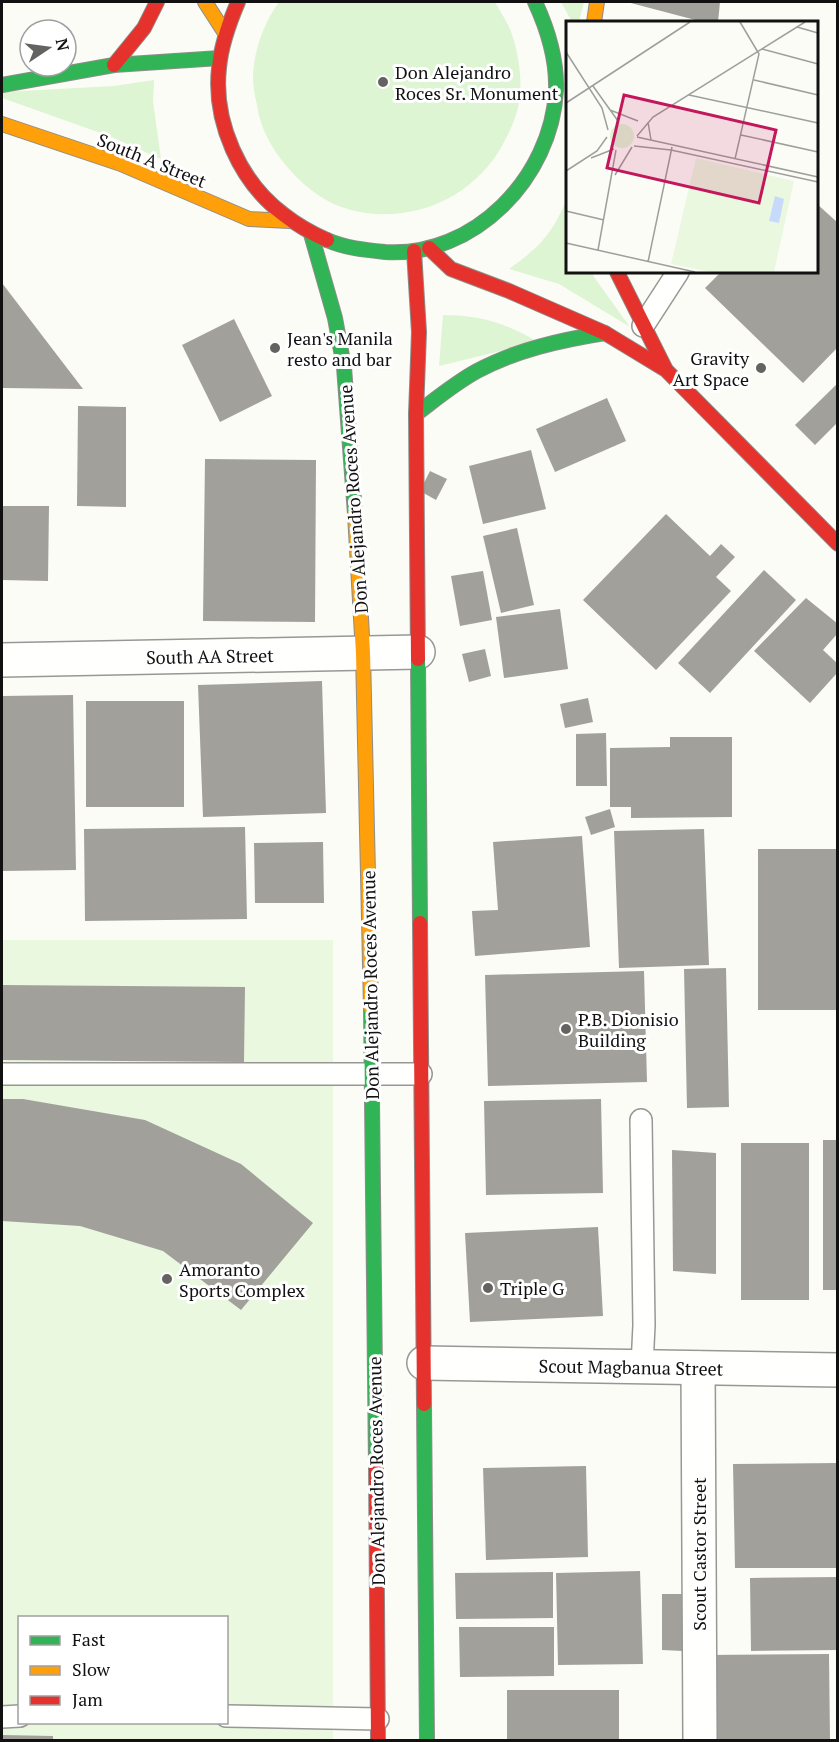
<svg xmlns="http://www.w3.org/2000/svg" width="839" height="1742" viewBox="0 0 839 1742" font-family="'PT Serif',serif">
<rect width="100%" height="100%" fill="#fcfcf7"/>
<g fill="#def5d4">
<path d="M279,2H495C500,11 506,20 510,29C518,49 522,76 520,97C518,113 511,130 503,144C472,203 398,230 336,205C318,197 301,183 289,169C273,151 260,129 257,105C255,97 253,87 253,78C253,53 264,22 279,2Z"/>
<polygon points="561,2 584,2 579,22 572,22"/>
<polygon points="154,80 153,101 161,159 109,136 2,98 2,92 114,86"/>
<path d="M567,198L568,272H592L594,277L630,327L559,284L509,269C540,247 553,233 567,198Z"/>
<path d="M443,315C480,315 506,323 538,342L439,366Z"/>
</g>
<path fill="#e9f8df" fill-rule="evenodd" d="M2,940H333V1740H2ZM20,1618H226V1722H20Z"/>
<g fill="#a1a09b">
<polygon points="627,2 720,2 718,22 703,22"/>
<polygon points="816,203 838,223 838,347 803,383 705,288 721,272 816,272"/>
<polygon points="2,283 83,389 2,388"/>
<polygon points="234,319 272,396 220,422 182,345"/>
<polygon points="838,383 838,422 815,445 795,425"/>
<polygon points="607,398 626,441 555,472 536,429"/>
<polygon points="78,406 126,407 126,507 77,506"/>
<polygon points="531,450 546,509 483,524 469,466"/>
<polygon points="205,459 316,460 315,622 203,621"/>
<polygon points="430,471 447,479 436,500 420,491"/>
<polygon points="2,506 49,506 48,581 2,580"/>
<polygon points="666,514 710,556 721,544 735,557 716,577 731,591 656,670 583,600"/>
<polygon points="517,528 534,605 501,613 483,536"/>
<polygon points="764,570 796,600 710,693 678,663"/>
<polygon points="483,571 492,620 460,626 451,576"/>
<polygon points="806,598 838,624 838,633 823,650 838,664 838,672 810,703 754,651"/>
<polygon points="560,609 568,669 504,678 496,617"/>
<polygon points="485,649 491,676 469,682 462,654"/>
<polygon points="322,681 326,813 203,817 198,685"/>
<polygon points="73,695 76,870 2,871 2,696"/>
<polygon points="588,698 593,722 565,728 560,704"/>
<rect x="86" y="701" width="98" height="106"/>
<polygon points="606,733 607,786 576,786 576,734"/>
<polygon points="670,737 732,737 732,817 631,818 631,807 610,807 610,748 670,747"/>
<polygon points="610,809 615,827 591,835 585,817"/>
<polygon points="245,827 247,919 85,921 84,829"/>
<polygon points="704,829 709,965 619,968 614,831"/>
<polygon points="582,836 590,947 475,956 472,911 498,910 493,842"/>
<polygon points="323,842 324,903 255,903 254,843"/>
<rect x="758" y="849" width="80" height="161"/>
<polygon points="726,968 729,1107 687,1108 684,969"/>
<polygon points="644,971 647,1082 488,1086 485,975"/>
<polygon points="2,985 245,987 244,1062 2,1060"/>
<polygon points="2,1099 23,1099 145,1120 241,1164 313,1223 241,1310 163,1251 80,1226 2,1221"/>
<polygon points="601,1099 603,1193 486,1195 484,1101"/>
<rect x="823" y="1140" width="15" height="150"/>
<rect x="741" y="1143" width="68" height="157"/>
<polygon points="672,1150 716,1153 716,1274 673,1271"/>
<polygon points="598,1227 603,1316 470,1322 465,1233"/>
<polygon points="838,1463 838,1568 735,1568 733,1464"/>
<polygon points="586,1466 588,1557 486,1560 483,1468"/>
<polygon points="640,1571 643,1664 558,1665 556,1573"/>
<polygon points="553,1572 553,1618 456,1619 455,1573"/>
<polygon points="838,1577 838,1650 751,1651 750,1578"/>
<polygon points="662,1594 683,1594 683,1651 662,1650"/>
<polygon points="459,1627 554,1627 554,1676 460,1677"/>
<polygon points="829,1654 830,1740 707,1740 706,1655"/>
<rect x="507" y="1690" width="112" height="50"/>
<polygon points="2,1735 53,1736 53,1740 2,1740"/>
</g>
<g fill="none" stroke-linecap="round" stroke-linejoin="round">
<g stroke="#979795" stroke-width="24">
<g id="lane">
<polyline points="643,326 678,272"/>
<polyline points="2,1074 421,1074"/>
<polyline points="641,1120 644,1325 642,1366"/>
<polyline points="226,1716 378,1719"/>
<polyline points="2,1717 20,1716"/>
</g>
</g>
<g stroke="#979795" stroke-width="36">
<g id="street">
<polyline points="2,660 418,652"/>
<polyline points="424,1363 838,1370"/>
<polyline points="698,1368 700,1740"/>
</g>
</g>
<g stroke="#8d8d8b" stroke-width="16">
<g id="fast">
<polyline points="2,85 114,65 220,58"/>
<polyline points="311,234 335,318 344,367 355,514"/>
<path d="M327,240C345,248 365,250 385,252C474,258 552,177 556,90C557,59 548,30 535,2"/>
<path d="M416,414C436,399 455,383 477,371C516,350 561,340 605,333"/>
<polyline points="418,659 420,923"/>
<polyline points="371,1008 376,1466"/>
<polyline points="424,1404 427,1740"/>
</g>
</g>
<g stroke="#8d8d8b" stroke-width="16">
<g id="slow">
<polyline points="205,2 225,33"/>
<polyline points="594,22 597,2"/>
<polyline points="2,124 121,164 249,219 290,221"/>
<polyline points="355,514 363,653 371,1008"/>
</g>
</g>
<g stroke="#8d8d8b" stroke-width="16">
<g id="jam">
<path d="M238,2C229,23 221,45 219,68C213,122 240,182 283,214C297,225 311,233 327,240"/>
<polyline points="114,65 144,28 157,2"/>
<polyline points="429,248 451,269 509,291 605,333 666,370 838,544"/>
<polyline points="414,251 419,332 416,414 418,659"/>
<polyline points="617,272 665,368"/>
<polyline points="420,923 424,1404"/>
<polyline points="376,1466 378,1740"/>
</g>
</g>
<use href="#lane" stroke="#fffffe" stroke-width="21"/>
<use href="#street" stroke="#fffffe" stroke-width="33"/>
<use href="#fast" stroke="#30b455" stroke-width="14"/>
<use href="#slow" stroke="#ff9f0a" stroke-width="14"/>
<use href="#jam" stroke="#e5322d" stroke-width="14"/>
</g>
<g fill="#636362" stroke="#fff" stroke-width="2">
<circle cx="383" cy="82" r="6"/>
<circle cx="275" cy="348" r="6"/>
<circle cx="761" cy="368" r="6"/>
<circle cx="566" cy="1029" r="6"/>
<circle cx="167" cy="1279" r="6"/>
<circle cx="488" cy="1288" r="6"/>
</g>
<g text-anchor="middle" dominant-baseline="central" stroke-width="6" stroke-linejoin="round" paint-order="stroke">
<g font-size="18" fill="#111" stroke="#fff" text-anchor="start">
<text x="395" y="72">Don Alejandro<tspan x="395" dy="21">Roces Sr. Monument</tspan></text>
<text x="287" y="338">Jean's Manila<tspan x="287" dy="21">resto and bar</tspan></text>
<text x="749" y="358" text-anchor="end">Gravity<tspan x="749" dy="21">Art Space</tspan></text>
<text x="578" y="1019">P.B. Dionisio<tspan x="578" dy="21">Building</tspan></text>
<text x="179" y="1269">Amoranto<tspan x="179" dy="21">Sports Complex</tspan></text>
<text x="500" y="1288">Triple G</text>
</g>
<g font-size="18" fill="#111" stroke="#fff">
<text transform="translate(152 160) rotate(22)">South A Street</text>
<text transform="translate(353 499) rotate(-94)">Don Alejandro Roces Avenue</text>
<text transform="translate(210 656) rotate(-1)">South AA Street</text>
<text transform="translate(370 985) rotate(-91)">Don Alejandro Roces Avenue</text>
<text transform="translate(631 1367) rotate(1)">Scout Magbanua Street</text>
<text transform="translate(376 1471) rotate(-91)">Don Alejandro Roces Avenue</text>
<text transform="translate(699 1554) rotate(-90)">Scout Castor Street</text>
</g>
</g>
<g transform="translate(566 21)">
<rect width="252" height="252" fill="#fcfcf7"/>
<path d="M44 115a12 12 0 1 1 24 0a12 12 0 1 1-24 0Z" fill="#def5d4"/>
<path d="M130,137L228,160L208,251H144L105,243Z" fill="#e9f8df"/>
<path d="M209,175L218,178L213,202L203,200Z" fill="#c8dafb"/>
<path fill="none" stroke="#9e9e9b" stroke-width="1.5" d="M231,6L252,12M196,28L252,43M0,31L36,87L42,109M188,59L252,74M27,65L52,100M123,74L252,102M0,82L124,1M44,89L72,100M82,101L85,119M175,114L252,131M71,115L87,96L239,1M71,116L252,156M68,125L105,129L252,161M25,137L48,128M169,138L193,33L174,1M0,150L31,130L41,116M49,154L66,126M0,190L38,199M0,222L129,251M32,229L50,129M82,241L106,126"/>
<path fill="#c2185b" fill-opacity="0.15" stroke="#c2185b" stroke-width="3" d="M58,74L210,109L193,182L41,147Z"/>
<rect width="252" height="252" fill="none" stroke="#111" stroke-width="3"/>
</g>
<rect width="839" height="1742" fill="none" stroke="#111111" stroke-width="6"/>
<rect x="18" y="1616" width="210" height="108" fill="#ffffff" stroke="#a0a0a0" stroke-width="1.5"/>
<rect x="30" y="1636" width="30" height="9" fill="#30b455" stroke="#a0a0a0" stroke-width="1.5"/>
<text x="72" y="1646" font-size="18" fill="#111111">Fast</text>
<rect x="30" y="1666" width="30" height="9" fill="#ff9f0a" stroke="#a0a0a0" stroke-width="1.5"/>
<text x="72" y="1676" font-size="18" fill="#111111">Slow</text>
<rect x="30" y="1696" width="30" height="9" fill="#e5322d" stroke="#a0a0a0" stroke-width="1.5"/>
<text x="72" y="1706" font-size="18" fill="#111111">Jam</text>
<g transform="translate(48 48) rotate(77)"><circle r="28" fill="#ffffff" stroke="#a0a0a0" stroke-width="1.5"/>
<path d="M0-4.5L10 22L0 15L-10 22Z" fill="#636362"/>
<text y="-9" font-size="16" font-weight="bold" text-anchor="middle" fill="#111111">N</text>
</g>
</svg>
